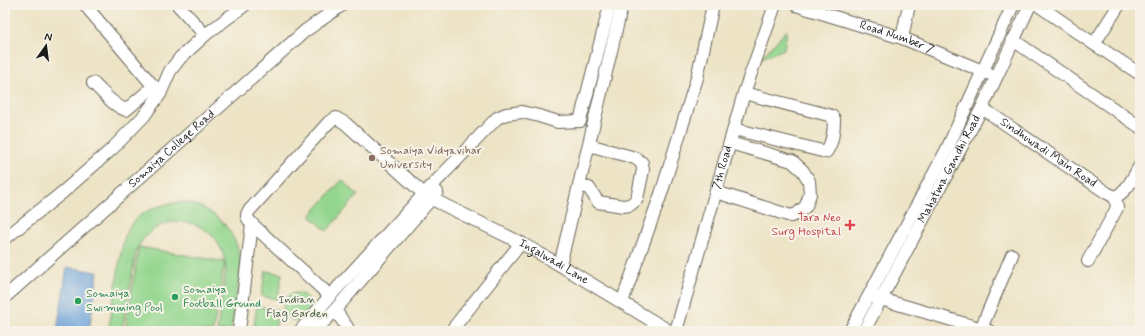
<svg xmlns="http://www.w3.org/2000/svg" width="1145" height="336" viewBox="0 0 1145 336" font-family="Mynerve,sans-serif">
<rect width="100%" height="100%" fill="#f7f3e8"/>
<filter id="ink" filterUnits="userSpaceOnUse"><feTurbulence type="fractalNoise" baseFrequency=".025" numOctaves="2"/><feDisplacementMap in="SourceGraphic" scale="8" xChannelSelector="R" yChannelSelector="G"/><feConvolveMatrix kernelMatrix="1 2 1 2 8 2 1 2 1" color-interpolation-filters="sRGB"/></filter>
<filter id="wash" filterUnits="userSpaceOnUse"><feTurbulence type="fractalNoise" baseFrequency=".012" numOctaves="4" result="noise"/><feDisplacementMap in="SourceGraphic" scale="16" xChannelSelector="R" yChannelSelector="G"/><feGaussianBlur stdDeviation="0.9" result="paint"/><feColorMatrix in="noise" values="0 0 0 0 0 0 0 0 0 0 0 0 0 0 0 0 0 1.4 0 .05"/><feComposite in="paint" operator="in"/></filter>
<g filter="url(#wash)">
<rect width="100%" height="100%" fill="#ede3c5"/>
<g fill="#93d68d" stroke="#587954">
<polygon points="787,30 784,49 760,59"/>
<polygon points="342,180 358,195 327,231 310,216"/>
<path d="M184,202C216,207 240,234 241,267L231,331H217L226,270L225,262L213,331H125L139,247L225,262C223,254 221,246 215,239C192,211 149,218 136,252L122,331H108C112,309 116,287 119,265C121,254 123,238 128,229C139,210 163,203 184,202Z"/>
<polygon points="266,271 282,274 278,299 261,296"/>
<circle cx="297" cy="307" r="14"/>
<polygon points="257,306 278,310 275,331 253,331"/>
</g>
<polygon fill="#6ba1d8" stroke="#445e7a" points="67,267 98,272 89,331 57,330"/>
</g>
<g filter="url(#ink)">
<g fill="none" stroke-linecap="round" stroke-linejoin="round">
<g stroke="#656257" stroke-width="14">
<g id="minor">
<polyline points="85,5 160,94"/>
<polyline points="178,5 205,35"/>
<path id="s1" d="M796,5L902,38L990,74"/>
<polyline points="1038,5 1094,44 1140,74"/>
<polyline points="902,38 909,5"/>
<polyline points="1013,40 1140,127"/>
<polyline points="1094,44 1119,5"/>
<path d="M93,83C103,92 113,106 126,110L154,86"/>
<path id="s2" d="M982,108L1107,193L1115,197"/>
<polyline points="580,121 610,5"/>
<path d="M734,129L826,152C833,143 834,130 834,119L832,116L744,93"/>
<polyline points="579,185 589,188 598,202 623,206 630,205 637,199 643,170 642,163 635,158 589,145"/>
<polyline points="716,192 791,216 797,214 806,206 810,194 809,181 803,171 792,161 730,143"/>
<path d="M1115,197C1127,192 1133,177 1140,166"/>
<polyline points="5,237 8,236 63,192 112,149 144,116 160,94 170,71 180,58 205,35 245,5"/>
<polyline points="1088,261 1117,208 1115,197"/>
<polyline points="560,265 622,5"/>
<path id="s3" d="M330,296L252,224C249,220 245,217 248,212L329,122L336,118L345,123L424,194L432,199L521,243L560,265L669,331"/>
<path id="s4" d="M5,297L305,31L342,5"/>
<polyline points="874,297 989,331"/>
<polyline points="622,302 661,194 697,78 713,5"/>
<polyline points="335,310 347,327 345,331"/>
<polyline points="239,331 252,224"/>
<polyline points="300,331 330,296 424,194 497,118 506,114 522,112 539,116 558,122 580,121"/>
<polyline points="315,331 335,310 437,192"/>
<polyline points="451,331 521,243"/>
<path id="s5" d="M676,331L744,93L775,5"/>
<polyline points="850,331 947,149 1013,5"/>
<path id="s6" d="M864,331L982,108L1030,5"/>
<polyline points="980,331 1012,255"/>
</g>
</g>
<use href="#minor" stroke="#fff" stroke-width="12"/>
</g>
</g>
<circle fill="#8d6e63" stroke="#f7f3e8" stroke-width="1.5" cx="372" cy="158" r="4"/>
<path fill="#e0444e" stroke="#f7f3e8" stroke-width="1.5" d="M848 219h4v4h4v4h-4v4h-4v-4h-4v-4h4z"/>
<g fill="#2e9e5b" stroke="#f7f3e8" stroke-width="1.5">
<circle cx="175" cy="297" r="4"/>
<circle cx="78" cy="301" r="4"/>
</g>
<g text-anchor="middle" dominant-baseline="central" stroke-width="4" stroke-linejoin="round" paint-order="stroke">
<g font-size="12" fill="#1c1c1c" stroke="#f7f3e8">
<text stroke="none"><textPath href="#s1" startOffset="106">Road Number 7</textPath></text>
<text stroke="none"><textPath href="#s4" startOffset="223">Somaiya College Road</textPath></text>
<text stroke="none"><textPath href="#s2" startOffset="80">Sindhuwadi Main Road</textPath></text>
<text stroke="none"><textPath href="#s5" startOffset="170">7th Road</textPath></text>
<text stroke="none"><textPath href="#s6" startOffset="183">Mahatma Gandhi Road</textPath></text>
<text stroke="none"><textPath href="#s3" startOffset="512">Ingalwadi Lane</textPath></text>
</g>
<g font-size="12" fill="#785e54" stroke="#f7f3e8" text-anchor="start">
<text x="380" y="151">Somaiya Vidyavihar<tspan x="380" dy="14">University</tspan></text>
</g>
<g font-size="12" fill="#be3a42" stroke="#f7f3e8" text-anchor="end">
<text x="841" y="218">Tara Neo<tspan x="841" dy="14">Surg Hospital</tspan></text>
</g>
<g font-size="12" fill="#27864d" stroke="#f7f3e8" text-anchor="start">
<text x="183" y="290">Somaiya<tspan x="183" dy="14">Football Ground</tspan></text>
<text x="86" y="294">Somaiya<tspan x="86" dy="14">Swimming Pool</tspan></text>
</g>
<g font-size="12" fill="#465d44" stroke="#f7f3e8">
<text x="297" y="300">Indian<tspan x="297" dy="14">Flag Garden</tspan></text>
</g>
</g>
<rect width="1145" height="336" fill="none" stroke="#f7f3e8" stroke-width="20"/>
<g transform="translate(46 46) rotate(14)" stroke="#f7f3e8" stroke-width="3" paint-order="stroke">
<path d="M0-3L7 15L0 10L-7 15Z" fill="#1c1c1c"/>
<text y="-6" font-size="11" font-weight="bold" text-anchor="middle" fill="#1c1c1c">N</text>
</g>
</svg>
